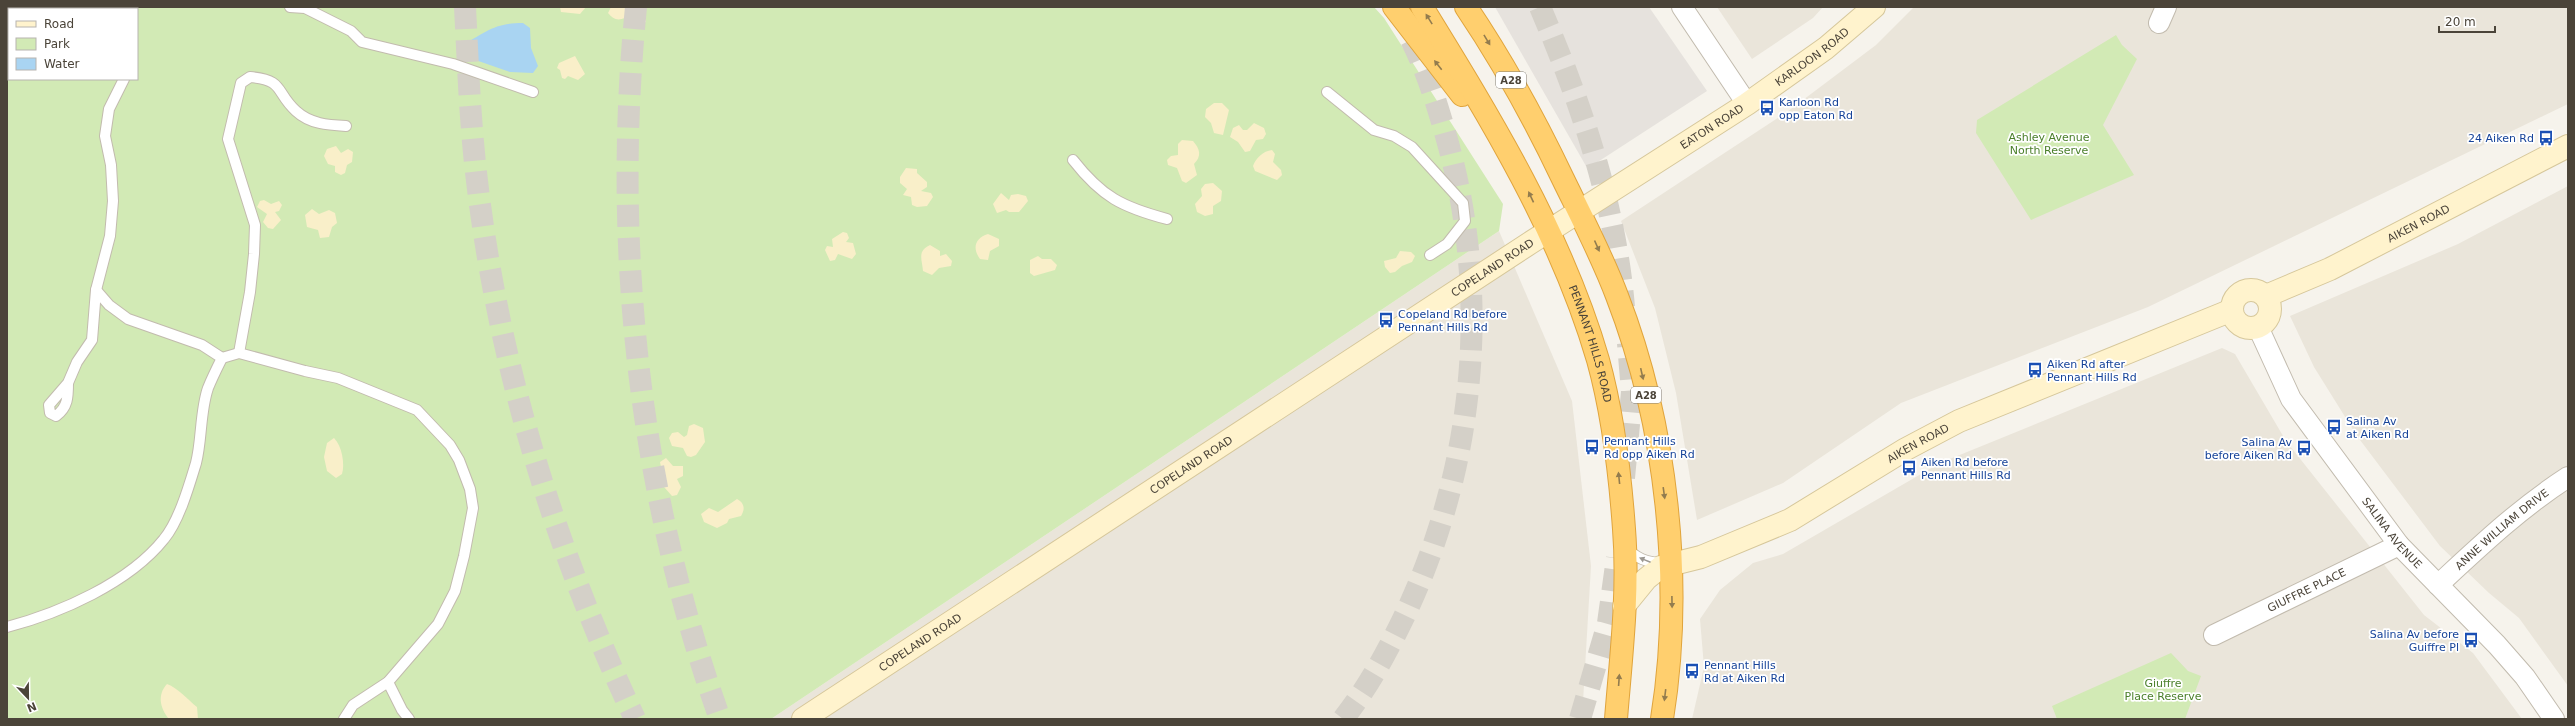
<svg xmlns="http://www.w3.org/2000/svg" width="2575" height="726" viewBox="0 0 2575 726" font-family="'DejaVu Sans',sans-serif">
<rect width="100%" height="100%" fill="#f6f3ec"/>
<g fill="#eae5da">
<polygon points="1717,7 1823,7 1813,18 1752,59"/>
<polygon points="1914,7 2568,7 2568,104 2148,307 1901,403 1783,483 1697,520 1676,393 1655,308 1621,221 1787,112 1876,45"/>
<polygon points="2568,186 2568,686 2519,618 2489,593 2440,546 2357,436 2314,367 2290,316 2458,244"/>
<polygon points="1499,231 1572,401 1591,566 1582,719 771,719"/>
<polygon points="2222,348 2235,354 2286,441 2424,615 2473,653 2522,719 1692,719 1704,667 1700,619 1720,590 1753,563 1783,554 1940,463"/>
</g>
<polygon fill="#e6e2dd" points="1495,7 1649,7 1707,91 1590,167 1586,166"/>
<g fill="#d2eab5" fill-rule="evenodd">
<path d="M7,7H1374L1384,18L1503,204L1499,231L771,719H7ZM9,9H137V79H9Z"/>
<polygon points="2116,35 2122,45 2137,59 2103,125 2134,175 2031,220 1976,133 1977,120"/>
<polygon points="2171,653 2188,671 2201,676 2185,719 2057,719 2052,706"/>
</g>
<g fill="#f9efc9">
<polygon points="560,7 586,7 580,14 561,12"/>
<path d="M611,7H638L637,14L644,16L646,22L635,26L625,18C617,21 613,19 608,13Z"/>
<polygon points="575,56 585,74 578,80 568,76 565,79 562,78 560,70 557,68 559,63"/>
<polygon points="1214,103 1222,103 1229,110 1223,135 1214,133 1211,123 1205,117 1206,109"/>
<polygon points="1254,123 1264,128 1266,134 1263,139 1256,140 1250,151 1245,152 1238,142 1230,137 1233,128 1239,125 1243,130 1247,130"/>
<path d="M1182,140L1193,141C1200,149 1202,156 1194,164L1197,175L1186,183L1182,181L1177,168L1168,165L1167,160L1171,156L1178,155V144Z"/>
<polygon points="336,146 341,153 348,149 353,152 352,162 347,165 345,173 341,175 335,172 335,166 328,164 324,156 327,149"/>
<path d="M1272,150L1275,154L1273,162L1281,170L1282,175L1277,180L1255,171L1253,166C1256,158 1263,151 1272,150Z"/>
<polygon points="906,168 917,169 917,173 927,182 927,187 921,191 931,193 933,197 927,206 917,207 912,205 911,197 903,195 907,189 900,183 900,177"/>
<polygon points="1213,183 1222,191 1221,201 1213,206 1213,214 1205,216 1197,212 1195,204 1202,196 1201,189 1205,184"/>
<polygon points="1001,193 1009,200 1011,195 1018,194 1026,196 1028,201 1019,212 1009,212 1006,210 997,213 993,204"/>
<polygon points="264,200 271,204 279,201 282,205 279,211 275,212 281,220 273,229 268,228 263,222 267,214 257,207 260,201"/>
<polygon points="312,209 319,214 329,210 335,213 337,223 332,227 329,237 320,238 318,230 307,227 305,215"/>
<polygon points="843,232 847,233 849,238 846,242 853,243 856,254 852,259 838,254 835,260 830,261 825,250 827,246 833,247 832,239"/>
<path d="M988,234L999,239V246L990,251L988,260L980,259C972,248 975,238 988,234Z"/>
<path d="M930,245L940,251V256L946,254L952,261L951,266L939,268L932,275L923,271C922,259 917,251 930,245Z"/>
<polygon points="1400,251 1411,252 1415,256 1412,262 1402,266 1395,272 1390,273 1385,267 1384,261 1396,258"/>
<polygon points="1038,256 1042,259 1051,259 1057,265 1055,270 1034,276 1030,273 1030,260"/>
<polygon points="694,424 703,428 705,442 696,455 691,457 687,456 683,448 672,446 669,438 672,433 678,432 684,437 687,435 689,426"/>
<path d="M334,438C342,446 345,464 342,474L336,478L327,471L324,457L327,443Z"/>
<polygon points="666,458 673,466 683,466 683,476 677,479 681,487 677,495 672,496 664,487 655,485 650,479 652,472 662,472 660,462"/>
<path d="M737,499C745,503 745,510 741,516L729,519L727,523L717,528L704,522L701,514L709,508L718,512Z"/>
<path d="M167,684C178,688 187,699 197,707L198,719H169C160,708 157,695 167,684Z"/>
</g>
<path fill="#a9d4f2" d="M523,23L530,28L531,48L538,66L533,73L510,72L464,56L461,46C486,32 494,23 523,23Z"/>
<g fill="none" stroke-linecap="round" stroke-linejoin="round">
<g stroke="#d4d0c8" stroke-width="22" stroke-dasharray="22 11" stroke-linecap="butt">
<path d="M465,7C468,65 470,123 477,181C499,368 555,549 635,719"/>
<path d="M636,7C612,247 639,492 720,719"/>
<path d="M1540,7C1581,103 1615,202 1624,307"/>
<polyline points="1624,478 1632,392 1628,343"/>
<path d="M1343,719C1367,689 1386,654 1403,619C1475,469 1492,297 1446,136C1436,100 1424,63 1406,30"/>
<polyline points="1580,719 1608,623 1617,558"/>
</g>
<g stroke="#c2bbae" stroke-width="12">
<g id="lane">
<polyline points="290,7 305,8 351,31 362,42 453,64 533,92"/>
<polyline points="1327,92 1374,130 1394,136 1412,147 1463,203 1465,221 1447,244 1430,255"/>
<path d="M1073,160C1102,197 1122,207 1167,219"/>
<path d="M239,353L250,292L254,254L255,225L228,139L241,83L250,77C285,80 275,92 296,111C310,124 328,125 346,126"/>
<polyline points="222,358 239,353 305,371 338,378 417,410 450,445 459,460 470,489 473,508 464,556 455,591 438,624 388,682 353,705 344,719"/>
<path d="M68,383C68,397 68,407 56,416L50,413L49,405L68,383L77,362L92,340L96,290L110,236L113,201L111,165L105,136L109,109L124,79"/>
<path d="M1626,547C1636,559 1648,563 1663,563"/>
<path d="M7,627C60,613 129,583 164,539C179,521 189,486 196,463C202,440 200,411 208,388C212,378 217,368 222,358L202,345L128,319L109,305L96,290"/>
<polyline points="388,682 402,710 409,719"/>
</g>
</g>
<g stroke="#c2bbae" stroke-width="22">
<g id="street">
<polyline points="1682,7 1747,104"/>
<polyline points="2159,23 2166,7"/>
<path id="s1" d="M2258,327L2291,399L2399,545L2497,645L2525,677L2554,719"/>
<path id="s2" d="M2438,585C2480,546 2520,508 2568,477"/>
<path id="s3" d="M2214,635L2399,545"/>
</g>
</g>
<g stroke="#d6c79b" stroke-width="24">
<g id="secondary">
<circle cx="2251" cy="309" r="19"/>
<path id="s4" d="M2266,296L2330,269L2568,146"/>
<path id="s5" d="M1624,606L1646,579L1661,567L1701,557L1790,520L1906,449L1959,421L2232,310"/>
<path id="s6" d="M803,719L1530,243L1747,104L1826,48L1874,7"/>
</g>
</g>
<g stroke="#e0a43c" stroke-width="24">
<g id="highway">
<polyline points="1394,7 1462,95"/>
<path id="s7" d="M1422,7C1491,119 1561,233 1598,360C1613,414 1620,473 1624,529C1629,592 1621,656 1616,719"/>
<path d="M1466,7C1503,62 1535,120 1563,179C1582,218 1602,256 1617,296C1667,425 1684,583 1662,719"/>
</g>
</g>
<use href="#lane" stroke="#fff" stroke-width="10"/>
<use href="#street" stroke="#fff" stroke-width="20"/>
<use href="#secondary" stroke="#fff3cd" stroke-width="22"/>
<use href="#highway" stroke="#ffcf6e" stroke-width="22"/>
</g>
<defs><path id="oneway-solid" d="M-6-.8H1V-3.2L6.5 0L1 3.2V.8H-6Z"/></defs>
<g fill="#937c4e">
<use href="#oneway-solid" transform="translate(1429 19) rotate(-122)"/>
<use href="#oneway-solid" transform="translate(1487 40) rotate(59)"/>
<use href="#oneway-solid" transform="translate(1438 65) rotate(-128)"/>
<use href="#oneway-solid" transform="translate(1531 197) rotate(-115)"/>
<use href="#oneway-solid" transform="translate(1597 246) rotate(66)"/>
<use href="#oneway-solid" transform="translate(1642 374) rotate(77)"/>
<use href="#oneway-solid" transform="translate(1619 478) rotate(-96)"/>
<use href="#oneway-solid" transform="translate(1664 493) rotate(82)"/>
<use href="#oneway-solid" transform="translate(1672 602) rotate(89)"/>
<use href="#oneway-solid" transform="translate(1619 680) rotate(-86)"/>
<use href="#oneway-solid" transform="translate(1665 695) rotate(97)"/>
</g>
<use fill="#9c9892" href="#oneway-solid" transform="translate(1645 560) rotate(-158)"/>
<defs>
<g id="bus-bare" transform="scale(1.2)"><path d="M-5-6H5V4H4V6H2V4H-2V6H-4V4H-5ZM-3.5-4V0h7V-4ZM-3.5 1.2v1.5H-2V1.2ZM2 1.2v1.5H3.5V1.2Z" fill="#1a4fb4" stroke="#fff" stroke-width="2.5" paint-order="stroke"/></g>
</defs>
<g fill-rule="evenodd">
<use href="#bus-bare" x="1767" y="108"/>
<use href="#bus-bare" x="2546" y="138"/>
<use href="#bus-bare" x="1386" y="320"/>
<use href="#bus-bare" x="2035" y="370"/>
<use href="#bus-bare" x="2334" y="427"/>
<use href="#bus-bare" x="1592" y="447"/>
<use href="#bus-bare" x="2304" y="448"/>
<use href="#bus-bare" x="1909" y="468"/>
<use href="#bus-bare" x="2471" y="640"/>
<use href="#bus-bare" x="1692" y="671"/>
</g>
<g text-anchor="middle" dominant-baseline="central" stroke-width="3.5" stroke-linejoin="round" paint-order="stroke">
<g fill="#fff" stroke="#817c74" stroke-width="1">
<rect x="1496" y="72" width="30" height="16" rx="3"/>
<rect x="1631" y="387" width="30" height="16" rx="3"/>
</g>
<g font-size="10" font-weight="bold" fill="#4b4439">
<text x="1511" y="80">A28</text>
<text x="1646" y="395">A28</text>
</g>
<g font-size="11" fill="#4b4439" stroke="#fff">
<text stroke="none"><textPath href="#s6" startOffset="1207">KARLOON ROAD</textPath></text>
<text stroke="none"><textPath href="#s6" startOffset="1085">EATON ROAD</textPath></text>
<text stroke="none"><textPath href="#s4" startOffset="169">AIKEN ROAD</textPath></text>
<text stroke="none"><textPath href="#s6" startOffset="824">COPELAND ROAD</textPath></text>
<text stroke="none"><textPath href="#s7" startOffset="378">PENNANT HILLS ROAD</textPath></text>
<text stroke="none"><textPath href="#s5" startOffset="341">AIKEN ROAD</textPath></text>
<text stroke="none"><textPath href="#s6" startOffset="464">COPELAND ROAD</textPath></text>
<text stroke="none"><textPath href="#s2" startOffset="85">ANNE WILLIAM DRIVE</textPath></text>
<text stroke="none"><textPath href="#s1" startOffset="247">SALINA AVENUE</textPath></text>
<text stroke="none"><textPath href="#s3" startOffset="103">GIUFFRE PLACE</textPath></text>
<text stroke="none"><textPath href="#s6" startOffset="140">COPELAND ROAD</textPath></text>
</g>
<g font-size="11" fill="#164399" stroke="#fff" text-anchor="start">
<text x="1779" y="102">Karloon Rd<tspan x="1779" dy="13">opp Eaton Rd</tspan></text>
<text x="2534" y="138" text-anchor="end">24 Aiken Rd</text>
<text x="1398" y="314">Copeland Rd before<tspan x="1398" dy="13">Pennant Hills Rd</tspan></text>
<text x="2047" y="364">Aiken Rd after<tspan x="2047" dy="13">Pennant Hills Rd</tspan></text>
<text x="2346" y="421">Salina Av<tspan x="2346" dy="13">at Aiken Rd</tspan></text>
<text x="1604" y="441">Pennant Hills<tspan x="1604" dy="13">Rd opp Aiken Rd</tspan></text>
<text x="2292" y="442" text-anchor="end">Salina Av<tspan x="2292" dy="13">before Aiken Rd</tspan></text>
<text x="1921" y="462">Aiken Rd before<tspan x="1921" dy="13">Pennant Hills Rd</tspan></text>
<text x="2459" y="634" text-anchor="end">Salina Av before<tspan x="2459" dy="13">Guiffre Pl</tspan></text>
<text x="1704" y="665">Pennant Hills<tspan x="1704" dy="13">Rd at Aiken Rd</tspan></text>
</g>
<g font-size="11" fill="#4a7f2a" stroke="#fff">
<text x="2049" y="137">Ashley Avenue<tspan x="2049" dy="13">North Reserve</tspan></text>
<text x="2163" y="683">Giuffre<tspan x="2163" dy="13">Place Reserve</tspan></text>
</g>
</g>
<rect width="2575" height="726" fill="none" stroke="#4b4439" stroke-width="16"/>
<rect x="8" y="8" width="130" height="72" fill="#ffffff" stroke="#b7b4b0"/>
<rect x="16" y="21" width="20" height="6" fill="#fff3cd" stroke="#b7b4b0"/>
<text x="44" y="28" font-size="12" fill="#4b4439">Road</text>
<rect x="16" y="38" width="20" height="12" fill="#d2eab5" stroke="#b7b4b0"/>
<text x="44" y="48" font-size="12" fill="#4b4439">Park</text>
<rect x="16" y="58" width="20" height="12" fill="#a9d4f2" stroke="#b7b4b0"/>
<text x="44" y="68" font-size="12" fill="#4b4439">Water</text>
<g transform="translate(28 698) rotate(158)" stroke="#ffffff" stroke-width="3" paint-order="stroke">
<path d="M0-3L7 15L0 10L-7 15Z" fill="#4b4439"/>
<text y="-6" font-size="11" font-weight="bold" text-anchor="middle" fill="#4b4439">N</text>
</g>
<path d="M2439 26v6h56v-6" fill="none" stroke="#4b4439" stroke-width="2"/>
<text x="2445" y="26" font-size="12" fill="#4b4439" stroke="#ffffff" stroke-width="3" paint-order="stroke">20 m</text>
</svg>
